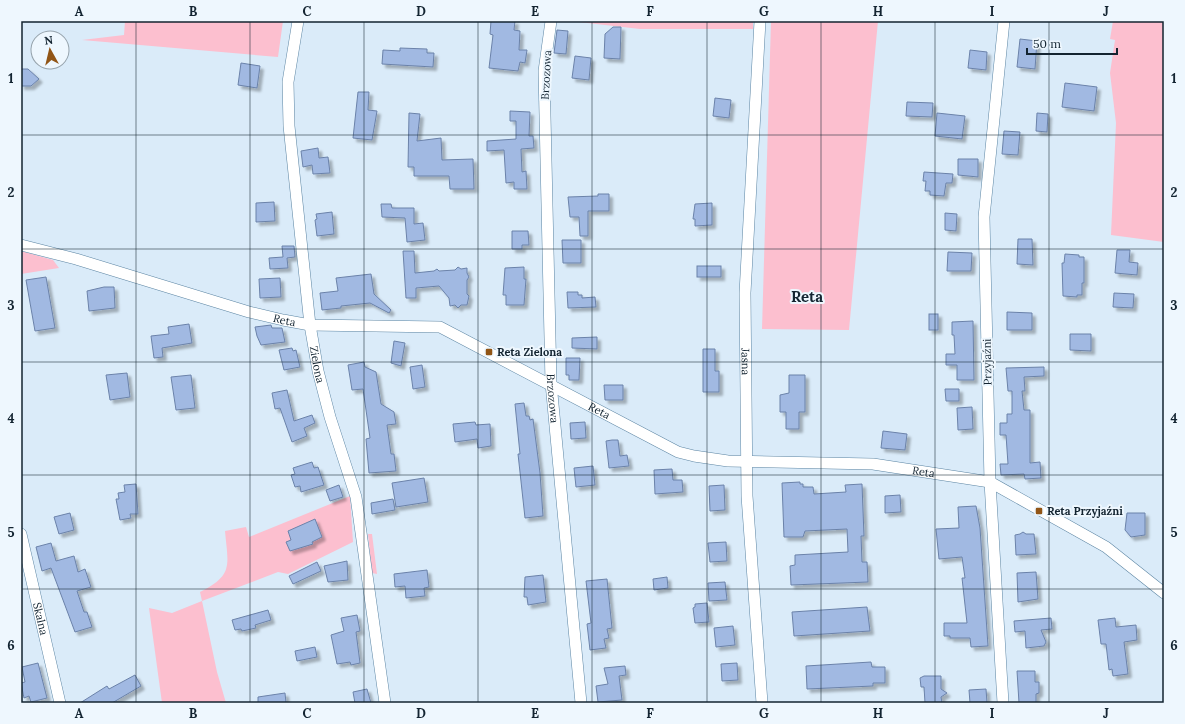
<svg xmlns="http://www.w3.org/2000/svg" width="1185" height="724" viewBox="0 0 1185 724" font-family="Lora,serif">
<defs>
<filter id="shadow"><feDropShadow dx="3.5" dy="3.5" stdDeviation="1" flood-color="#0004"/></filter>
</defs>
<rect width="100%" height="100%" fill="#daebf9"/>
<g fill="#fcbfcf">
<polygon points="125,21 283,21 278,57 82,40 124,35"/>
<polygon points="570,21 753,21 753,29 640,29"/>
<polygon points="771,21 878,21 849,330 762,329"/>
<polygon points="1113,21 1164,21 1164,242 1111,235 1116,123 1110,73 1115,40 1110,39"/>
<polygon points="21,251 53,260 59,268 21,274"/>
<path d="M350,496L353,542L288,574L278,572L202,601L217,672L226,703H162L149,608L172,613L202,601L200,592C234,575 228,565 225,531L246,527L249,537Z"/>
<polygon points="368,534 372,534 377,574 372,573"/>
</g>
<g fill="#a1b9e2" stroke="#6b82a9" filter="url(#shadow)">
<polygon points="491,21 515,21 514,30 520,31 519,50 527,50 525,63 520,62 518,71 489,68 493,35 490,34"/>
<polygon points="613,27 621,27 620,59 604,58 605,34"/>
<polygon points="557,30 568,31 566,54 554,53"/>
<polygon points="1020,39 1037,41 1035,69 1017,67"/>
<polygon points="400,48 427,49 427,53 434,53 433,67 382,64 383,50 400,51"/>
<polygon points="970,50 987,52 986,70 968,68"/>
<polygon points="575,56 591,58 589,80 572,78"/>
<polygon points="241,63 260,66 257,88 238,85"/>
<polygon points="21,69 28,69 39,79 31,86 21,86"/>
<polygon points="1065,83 1097,87 1094,111 1062,107"/>
<polygon points="358,92 369,92 368,110 377,111 372,140 353,138"/>
<polygon points="715,98 731,100 729,118 713,116"/>
<polygon points="907,102 933,103 932,117 906,116"/>
<polygon points="510,111 530,112 529,136 533,136 534,148 521,149 522,172 526,171 527,189 514,189 514,182 506,183 504,150 487,151 487,141 516,139 516,121 510,121"/>
<polygon points="409,113 420,114 417,141 441,138 442,160 473,159 474,189 450,189 449,176 414,176 414,167 408,167"/>
<polygon points="937,113 965,116 962,139 935,136"/>
<polygon points="1037,113 1048,114 1047,132 1036,131"/>
<polygon points="1004,131 1020,132 1018,155 1002,154"/>
<polygon points="318,148 319,158 328,157 330,173 313,174 312,165 303,167 301,151"/>
<polygon points="958,159 978,159 978,177 958,175"/>
<polygon points="924,172 953,174 952,183 946,183 944,196 930,195 930,191 925,191 926,181 923,181"/>
<polygon points="598,194 609,194 609,211 588,211 588,236 580,236 579,217 570,217 568,197 598,196"/>
<polygon points="274,202 275,221 256,222 256,203"/>
<polygon points="712,203 712,225 695,226 695,219 693,219 695,204"/>
<polygon points="381,204 391,204 392,208 414,208 414,224 423,223 425,240 407,242 405,218 382,217"/>
<polygon points="332,212 334,234 317,236 315,220 317,219 316,214"/>
<polygon points="945,213 957,214 956,231 945,230"/>
<polygon points="512,231 528,231 529,245 522,245 522,249 512,249"/>
<polygon points="1018,239 1032,239 1033,265 1017,264"/>
<polygon points="562,240 581,240 581,263 563,263"/>
<polygon points="282,246 294,246 295,257 287,258 288,268 270,269 269,258 283,257"/>
<polygon points="1117,250 1130,250 1129,262 1138,263 1137,275 1115,273"/>
<polygon points="403,251 414,251 415,273 434,271 437,269 439,271 455,270 458,267 461,269 467,268 467,273 469,277 467,280 467,294 469,296 467,305 461,305 458,308 455,305 450,306 449,298 439,286 416,288 416,298 406,298"/>
<polygon points="948,252 972,253 971,271 947,271"/>
<polygon points="1065,254 1079,255 1079,257 1084,257 1084,283 1082,283 1082,295 1077,295 1077,297 1063,296 1062,263 1064,263"/>
<rect x="697" y="266" width="24" height="11"/>
<polygon points="524,267 524,279 526,279 524,305 506,305 506,295 503,295 505,268"/>
<polygon points="371,274 374,294 391,310 389,313 370,303 341,306 341,308 322,310 320,293 338,291 336,278"/>
<polygon points="46,277 55,328 35,331 26,280"/>
<polygon points="280,278 281,297 260,298 259,279"/>
<polygon points="104,287 114,287 115,308 89,311 87,291"/>
<polygon points="567,292 578,292 578,295 582,295 582,298 595,297 596,307 568,308"/>
<polygon points="1114,293 1134,294 1133,308 1113,307"/>
<polygon points="1007,312 1032,313 1032,330 1007,330"/>
<rect x="929" y="314" width="9" height="16"/>
<polygon points="973,321 974,380 957,380 957,365 946,365 946,354 955,354 954,335 952,335 952,322"/>
<polygon points="189,324 192,343 162,348 163,357 154,358 151,336 169,334 168,327"/>
<polygon points="271,325 272,328 282,328 285,342 261,345 257,336 255,327"/>
<polygon points="1070,334 1091,334 1091,351 1070,350"/>
<polygon points="597,337 597,349 572,348 572,338"/>
<polygon points="394,341 405,343 401,366 391,363"/>
<polygon points="292,348 293,351 296,350 300,367 284,370 279,350"/>
<polygon points="703,349 715,349 715,371 719,371 719,392 703,392"/>
<polygon points="566,358 580,358 579,380 569,380 569,375 566,375"/>
<polygon points="364,362 365,367 376,372 381,404 394,412 396,424 387,425 391,454 394,454 396,471 369,473 366,439 370,438 363,389 352,390 348,365"/>
<polygon points="422,365 425,387 413,389 410,367"/>
<polygon points="1044,367 1044,376 1024,377 1025,391 1022,391 1024,410 1030,410 1030,463 1040,462 1041,478 1025,479 1024,474 1001,475 1000,464 1008,464 1006,435 1000,435 1000,423 1007,423 1007,414 1012,414 1012,391 1008,391 1006,368"/>
<polygon points="127,373 130,397 110,400 106,375"/>
<polygon points="191,375 195,408 176,410 171,377"/>
<polygon points="789,375 805,375 805,412 799,412 799,429 786,429 786,412 780,412 780,395 789,393"/>
<polygon points="604,385 623,385 623,400 605,400"/>
<polygon points="945,389 959,389 959,401 946,401"/>
<polygon points="287,390 294,421 312,415 315,423 304,428 307,436 292,442 280,408 275,409 272,393"/>
<polygon points="524,403 526,416 529,416 530,420 533,419 540,473 543,516 525,518 518,454 520,454 515,404"/>
<polygon points="972,407 973,429 958,430 957,408"/>
<polygon points="475,422 476,425 490,424 491,446 478,448 477,439 455,442 453,424"/>
<polygon points="585,422 586,438 571,439 570,423"/>
<polygon points="883,431 907,434 905,450 881,448"/>
<polygon points="612,440 618,440 620,456 627,455 629,466 609,468 606,441"/>
<polygon points="312,462 314,468 318,467 324,485 301,492 300,486 295,487 291,475 295,474 293,468"/>
<polygon points="593,466 595,485 576,487 574,468"/>
<polygon points="672,469 673,480 682,480 683,492 655,494 654,470"/>
<polygon points="424,478 428,502 396,507 392,483"/>
<polygon points="800,482 800,484 803,484 803,487 813,487 814,494 846,492 845,485 862,484 864,536 861,536 862,562 867,562 868,582 791,585 790,566 795,565 795,555 848,552 847,529 805,531 803,537 784,537 782,483"/>
<polygon points="136,484 138,514 130,514 131,518 120,520 116,499 119,499 118,493 125,492 124,485"/>
<polygon points="339,485 343,497 330,501 326,490"/>
<polygon points="724,485 725,510 710,511 709,486"/>
<polygon points="900,495 901,512 885,513 885,496"/>
<polygon points="393,499 395,510 372,514 371,503"/>
<polygon points="976,506 980,528 988,646 971,647 970,638 950,638 950,636 944,636 944,623 967,623 962,578 965,578 962,557 939,559 936,529 959,528 958,507"/>
<polygon points="70,513 74,530 59,534 54,517"/>
<polygon points="1127,513 1145,513 1145,535 1131,537 1125,530"/>
<polygon points="315,519 322,537 312,542 313,544 290,551 286,542 291,540 288,531"/>
<polygon points="1023,532 1026,534 1034,534 1036,554 1016,555 1015,535 1020,534"/>
<polygon points="726,542 727,561 710,562 708,543"/>
<polygon points="51,543 56,561 74,556 78,572 85,569 91,587 77,591 84,612 87,612 92,627 75,632 51,568 42,571 36,547"/>
<polygon points="347,561 348,580 328,582 324,566"/>
<polygon points="317,562 321,571 293,584 289,576"/>
<polygon points="427,570 429,587 424,588 425,596 406,598 405,586 395,587 394,574"/>
<polygon points="1036,572 1038,599 1018,602 1017,573"/>
<polygon points="543,575 546,602 528,605 527,597 524,597 525,577"/>
<polygon points="667,577 668,588 654,590 653,579"/>
<polygon points="607,579 612,628 607,629 609,638 604,639 606,648 590,650 587,624 591,623 586,581"/>
<polygon points="725,582 727,600 709,601 708,583"/>
<polygon points="707,603 709,622 695,623 693,608 695,607 695,604"/>
<polygon points="867,607 870,631 794,636 792,612"/>
<polygon points="268,610 271,620 255,625 256,628 242,631 241,629 235,630 232,620"/>
<polygon points="357,615 360,631 356,632 360,663 351,665 350,662 337,664 331,635 344,631 341,618"/>
<polygon points="1051,618 1052,629 1041,630 1046,642 1044,646 1026,648 1025,631 1015,632 1014,621"/>
<polygon points="1115,618 1116,627 1136,625 1137,640 1124,642 1128,674 1113,676 1112,669 1109,670 1106,644 1101,644 1098,620"/>
<polygon points="733,626 735,645 716,647 714,628"/>
<polygon points="315,647 317,657 297,661 295,651"/>
<polygon points="871,662 872,667 885,667 885,683 873,683 873,686 807,689 806,666"/>
<polygon points="38,663 47,698 31,702 29,696 24,698 21,683 25,682 22,667"/>
<polygon points="737,663 738,680 722,681 721,664"/>
<polygon points="625,666 626,675 619,676 622,700 598,702 596,686 608,684 604,668"/>
<polygon points="1017,671 1035,671 1035,682 1039,682 1039,693 1036,694 1036,703 1019,703"/>
<polygon points="135,675 141,686 112,703 80,703 107,686 109,689"/>
<polygon points="924,676 941,676 941,689 947,693 941,697 942,703 925,703 924,687 921,687 920,678"/>
<polygon points="367,689 371,703 355,703 353,692"/>
<polygon points="986,689 987,703 970,703 969,690"/>
<polygon points="285,693 286,703 258,703 258,697"/>
</g>
<g fill="none" stroke-linecap="round" stroke-linejoin="round">
<g stroke="#5c85a3" stroke-width="12">
<g id="street">
<path id="s1" d="M298,21L288,82L289,126L310,325L318,371L330,417L356,497L385,703"/>
<path id="s2" d="M551,21L544,71L551,383L581,703"/>
<path id="s3" d="M760,21L745,293L747,496L762,703"/>
<path id="s4" d="M21,245L76,259L249,312L283,320L310,325L440,327L678,452L694,456L728,461L873,464L990,482L1106,547L1164,593"/>
<path id="s5" d="M21,534L60,703"/>
<polyline points="1003,703 990,482 984,217 1004,21"/>
</g>
</g>
<use href="#street" stroke="#fff" stroke-width="11"/>
</g>
<path fill="none" stroke="#132431" stroke-width="1" stroke-opacity="0.55" d="M136,21V703M250,21V703M364,21V703M478,21V703M592,21V703M707,21V703M821,21V703M935,21V703M1049,21V703M21,135H1164M21,249H1164M21,362H1164M21,475H1164M21,589H1164"/>
<g fill="#915516" stroke="#eef7fe" stroke-width="1.5">
<rect x="485" y="348" width="8" height="8" rx="2"/>
<rect x="1035" y="507" width="8" height="8" rx="2"/>
</g>
<g text-anchor="middle" dominant-baseline="central" stroke-width="4" stroke-linejoin="round" paint-order="stroke">
<g font-size="11" fill="#132431" stroke="#eef7fe">
<text transform="translate(546 75) rotate(-87)">Brzozowa</text>
<text stroke="none"><textPath href="#s4" startOffset="274">Reta</textPath></text>
<text stroke="none"><textPath href="#s3" startOffset="341">Jasna</textPath></text>
<text transform="translate(987 362) rotate(-91)">Przyjaźni</text>
<text stroke="none"><textPath href="#s1" startOffset="346">Zielona</textPath></text>
<text stroke="none"><textPath href="#s2" startOffset="378">Brzozowa</textPath></text>
<text stroke="none"><textPath href="#s4" startOffset="610">Reta</textPath></text>
<text stroke="none"><textPath href="#s4" startOffset="946">Reta</textPath></text>
<text stroke="none"><textPath href="#s5" startOffset="87">Skalna</textPath></text>
</g>
<g font-size="11" font-weight="bold" fill="#132431" stroke="#eef7fe" text-anchor="start">
<text x="497" y="352">Reta Zielona</text>
<text x="1047" y="511">Reta Przyjaźni</text>
</g>
<g font-size="15" font-weight="bold" fill="#132431" stroke="#eef7fe">
<text x="807" y="296">Reta</text>
</g>
</g>
<rect width="1185" height="724" fill="none" stroke="#eef7fe" stroke-width="44"/>
<g transform="translate(50 50) rotate(352)"><circle r="19" fill="#eef7fe" stroke="#96a3ac"/>
<path d="M0-3L7 15L0 10L-7 15Z" fill="#915516"/>
<text y="-6" font-size="11" font-weight="bold" text-anchor="middle" fill="#132431">N</text>
</g>
<path d="M1027 48v6h90v-6" fill="none" stroke="#132431" stroke-width="2"/>
<text x="1033" y="48" font-size="12" fill="#132431" stroke="#eef7fe" stroke-width="3" paint-order="stroke">50 m</text>
<rect x="22" y="22" width="1141" height="680" fill="none" stroke="#132431" stroke-width="1.5"/>
<g font-size="13" text-anchor="middle" font-weight="bold" fill="#132431">
<text x="79" y="16">A</text>
<text x="193" y="16">B</text>
<text x="307" y="16">C</text>
<text x="421" y="16">D</text>
<text x="535" y="16">E</text>
<text x="650" y="16">F</text>
<text x="764" y="16">G</text>
<text x="878" y="16">H</text>
<text x="992" y="16">I</text>
<text x="1106" y="16">J</text>
<text x="11" y="83">1</text>
<text x="1174" y="83">1</text>
<text x="11" y="197">2</text>
<text x="1174" y="197">2</text>
<text x="11" y="310">3</text>
<text x="1174" y="310">3</text>
<text x="11" y="423">4</text>
<text x="1174" y="423">4</text>
<text x="11" y="537">5</text>
<text x="1174" y="537">5</text>
<text x="11" y="650">6</text>
<text x="1174" y="650">6</text>
<text x="79" y="718">A</text>
<text x="193" y="718">B</text>
<text x="307" y="718">C</text>
<text x="421" y="718">D</text>
<text x="535" y="718">E</text>
<text x="650" y="718">F</text>
<text x="764" y="718">G</text>
<text x="878" y="718">H</text>
<text x="992" y="718">I</text>
<text x="1106" y="718">J</text>
</g>
</svg>
